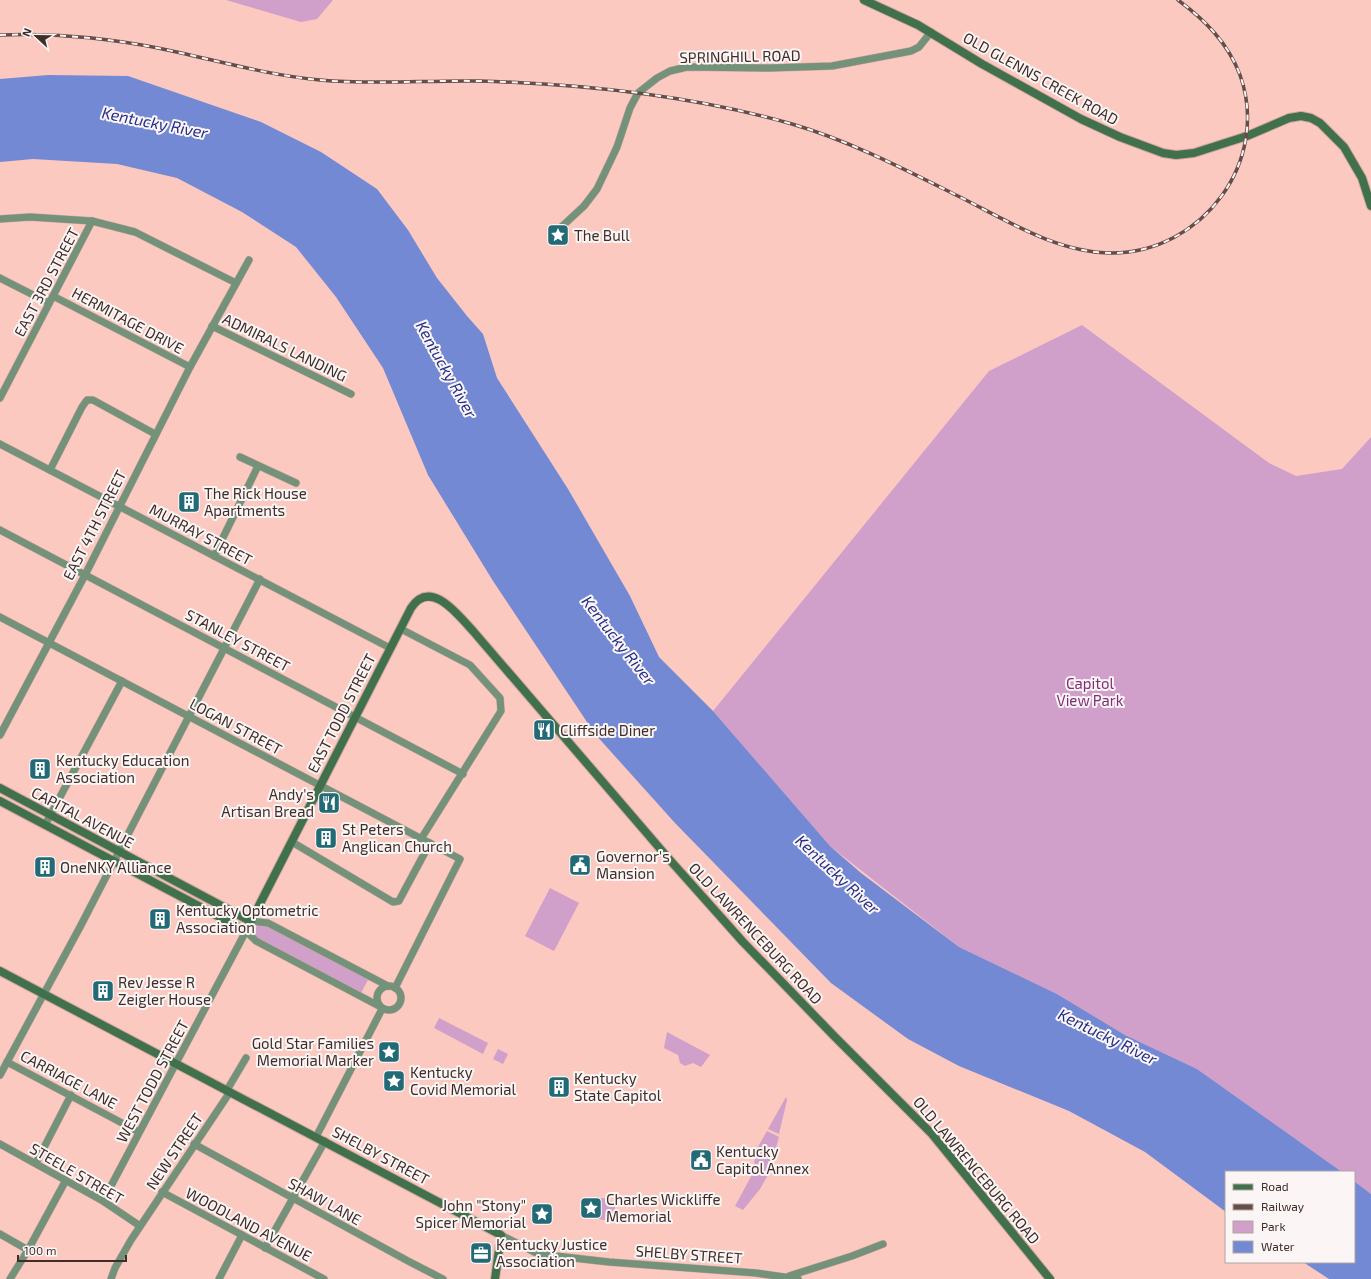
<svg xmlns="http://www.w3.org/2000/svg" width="1371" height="1279" viewBox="0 0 1371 1279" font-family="'Exo 2',sans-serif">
<rect width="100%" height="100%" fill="#fbc9c0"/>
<g fill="#d09fca">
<polygon points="226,0 333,0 317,19 301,22"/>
<polygon points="1082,325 1269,463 1296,476 1342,469 1371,437 1371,1194 1354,1181 1354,1172 1342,1172 1197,1069 1125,1035 1057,994 959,947 830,846 713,711 989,371"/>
<polygon points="550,888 579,903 554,951 525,936"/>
<polygon points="262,923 369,978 361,993 257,939 253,934 254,928"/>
<polygon points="439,1018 488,1043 483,1054 434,1028"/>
<polygon points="667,1032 710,1055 701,1067 693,1063 685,1066 680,1063 678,1055 664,1048"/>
<polygon points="498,1049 508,1054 503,1064 493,1059"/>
<polygon points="786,1097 787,1100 779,1134 768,1129"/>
<polygon points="767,1131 779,1137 769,1173 760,1189 743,1210 735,1206 754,1171 755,1152"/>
<circle cx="604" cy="1209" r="11"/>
</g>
<g fill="#7389d4">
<polygon points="48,75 128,76 261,122 321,152 377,189 408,230 437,278 467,316 483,334 497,378 568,489 630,596 659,657 713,711 830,846 861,873 959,947 1057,994 1125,1035 1197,1069 1342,1172 1226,1172 1226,1212 1145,1152 1069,1111 959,1066 908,1039 831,983 675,823 595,734 493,581 428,475 383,368 336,297 296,247 242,212 177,178 117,164 33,159 0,162 0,79"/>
<polygon points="1354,1181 1371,1194 1371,1279 1329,1279 1303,1262 1354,1262"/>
</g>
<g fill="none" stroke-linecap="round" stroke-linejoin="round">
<g stroke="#d2a79f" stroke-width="8">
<g id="street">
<polyline points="0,219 30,217 92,221 135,232 236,283"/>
<polyline points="557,231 584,206 597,189 617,147 630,108 638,93 657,78 670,71 687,67 770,68 832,66 911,51 919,47 931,32"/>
<polyline points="0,278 49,303"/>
<polyline points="53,296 190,367"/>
<polyline points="212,326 351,394"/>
<polyline points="0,398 92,221"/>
<polyline points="0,444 390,648"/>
<polyline points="240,457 296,483"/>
<polyline points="50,470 82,407 87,400 93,400 155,434"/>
<polyline points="0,530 463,774"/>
<polyline points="214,556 258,466"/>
<polyline points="0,617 460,859 395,988"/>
<polyline points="401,629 470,665 500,698 501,711 421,839"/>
<polyline points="0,735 85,575 190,367 249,260"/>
<polyline points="45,825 122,681"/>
<polyline points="292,842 393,902 399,901 401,897 430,843"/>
<polyline points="250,921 268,923 388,986"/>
<circle cx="389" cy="998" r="12"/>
<polyline points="7,1062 139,1132"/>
<polyline points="0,1075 80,927 260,579"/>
<polyline points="227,1090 246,1058"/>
<polyline points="316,1137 382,1009"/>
<polyline points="0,1144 103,1201 140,1226"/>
<polyline points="194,1144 408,1261 443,1279"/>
<polyline points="36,1163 71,1095"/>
<polyline points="162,1192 324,1279"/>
<polyline points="103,1201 246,931 256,941 379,1006"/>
<polyline points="0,1234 28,1250"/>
<polyline points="501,1235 534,1252 547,1255 609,1262 756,1273 798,1279"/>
<polyline points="265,1248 325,1141"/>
<polyline points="789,1276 852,1256 883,1244"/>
<polyline points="10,1279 28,1250 66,1180"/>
<polyline points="111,1279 115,1268 131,1240 230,1092"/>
<polyline points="219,1279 242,1235"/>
</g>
</g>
<g stroke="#d2a79f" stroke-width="10">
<g id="secondary">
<polyline points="864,0 918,25 982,64 1081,119 1120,137 1163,153 1176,155 1194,153 1247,136 1289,118 1301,116 1311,118 1320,123 1344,147 1362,178 1371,206"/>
<polyline points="0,788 250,921"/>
<path d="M0,801L246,931L411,608C431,578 458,615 473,631L669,859L743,942L835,1037L932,1134L1050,1279"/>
<polyline points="0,971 501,1235 495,1279"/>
</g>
</g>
<use href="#street" stroke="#739279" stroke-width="7"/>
<use href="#secondary" stroke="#41714c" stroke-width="8"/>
<g stroke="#664d48" stroke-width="3.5">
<path id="rail" d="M0,35C53,33 106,38 158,48C212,59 265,75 320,80C373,85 426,80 479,81C584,84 690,95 792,124C850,141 904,169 958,196C1006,220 1057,253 1112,253C1202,253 1271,161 1240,75C1228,43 1205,20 1178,0"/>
</g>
<use href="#rail" stroke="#fbf6f5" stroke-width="2" stroke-dasharray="6" stroke-linecap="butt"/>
</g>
<defs>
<g id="sight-square" transform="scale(1.15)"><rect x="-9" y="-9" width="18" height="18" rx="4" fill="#226a76" stroke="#fbf6f5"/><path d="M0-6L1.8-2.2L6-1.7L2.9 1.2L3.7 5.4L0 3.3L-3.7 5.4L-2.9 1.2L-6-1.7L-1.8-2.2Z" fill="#fff"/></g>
<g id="building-square" transform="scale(1.15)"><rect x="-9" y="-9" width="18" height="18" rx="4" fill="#226a76" stroke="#fbf6f5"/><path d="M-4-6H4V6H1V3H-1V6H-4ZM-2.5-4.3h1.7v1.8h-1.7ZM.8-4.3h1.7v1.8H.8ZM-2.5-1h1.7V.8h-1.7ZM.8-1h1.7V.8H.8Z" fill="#fff"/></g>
<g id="restaurant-square" transform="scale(1.15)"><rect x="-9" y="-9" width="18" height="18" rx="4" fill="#226a76" stroke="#fbf6f5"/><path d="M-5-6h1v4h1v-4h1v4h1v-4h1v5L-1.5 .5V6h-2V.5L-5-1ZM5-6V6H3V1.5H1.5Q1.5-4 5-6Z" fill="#fff"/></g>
<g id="civic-square" transform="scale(1.15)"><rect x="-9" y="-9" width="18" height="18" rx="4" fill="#226a76" stroke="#fbf6f5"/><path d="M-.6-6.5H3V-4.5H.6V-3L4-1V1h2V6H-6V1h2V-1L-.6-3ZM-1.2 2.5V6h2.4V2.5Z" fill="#fff"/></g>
<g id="office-square" transform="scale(1.15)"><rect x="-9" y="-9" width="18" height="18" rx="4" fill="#226a76" stroke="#fbf6f5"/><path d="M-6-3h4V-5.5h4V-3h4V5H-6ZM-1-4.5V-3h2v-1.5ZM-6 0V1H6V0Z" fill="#fff"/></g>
</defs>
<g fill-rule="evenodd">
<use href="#sight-square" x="558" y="235"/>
<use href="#building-square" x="189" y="502"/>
<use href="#restaurant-square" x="544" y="730"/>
<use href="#building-square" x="40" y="769"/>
<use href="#restaurant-square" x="329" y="803"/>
<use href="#building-square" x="326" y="838"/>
<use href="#civic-square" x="580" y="865"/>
<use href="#building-square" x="45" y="867"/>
<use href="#building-square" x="160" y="919"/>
<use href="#building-square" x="103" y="991"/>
<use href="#sight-square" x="389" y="1052"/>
<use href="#sight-square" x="394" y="1081"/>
<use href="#building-square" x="559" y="1087"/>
<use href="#civic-square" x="701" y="1160"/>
<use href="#sight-square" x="591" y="1208"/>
<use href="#sight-square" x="542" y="1214"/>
<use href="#office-square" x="481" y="1253"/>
</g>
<g text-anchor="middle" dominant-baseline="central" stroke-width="4" stroke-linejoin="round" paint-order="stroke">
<g font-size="15" fill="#402d29" stroke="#fbf6f5">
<text transform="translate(740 56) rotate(-1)">SPRINGHILL ROAD</text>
<text transform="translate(1041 78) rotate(29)">OLD GLENNS CREEK ROAD</text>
<text transform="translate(46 282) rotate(-62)">EAST 3RD STREET</text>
<text transform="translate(128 320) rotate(28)">HERMITAGE DRIVE</text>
<text transform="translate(285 347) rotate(26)">ADMIRALS LANDING</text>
<text transform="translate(94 525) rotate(-63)">EAST 4TH STREET</text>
<text transform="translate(201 534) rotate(28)">MURRAY STREET</text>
<text transform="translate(238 640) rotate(28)">STANLEY STREET</text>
<text transform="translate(341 713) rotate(-63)">EAST TODD STREET</text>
<text transform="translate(236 726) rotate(28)">LOGAN STREET</text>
<text transform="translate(83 817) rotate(28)">CAPITAL AVENUE</text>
<text transform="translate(756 933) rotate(47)">OLD LAWRENCEBURG ROAD</text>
<text transform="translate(69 1079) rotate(28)">CARRIAGE LANE</text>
<text transform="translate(152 1081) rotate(-62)">WEST TODD STREET</text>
<text transform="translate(174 1151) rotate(-56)">NEW STREET</text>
<text transform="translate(381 1155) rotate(28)">SHELBY STREET</text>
<text transform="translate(977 1170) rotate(50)">OLD LAWRENCEBURG ROAD</text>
<text transform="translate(77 1173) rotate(30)">STEELE STREET</text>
<text transform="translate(325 1201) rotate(29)">SHAW LANE</text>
<text transform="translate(249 1224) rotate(28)">WOODLAND AVENUE</text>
<text transform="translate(689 1254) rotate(4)">SHELBY STREET</text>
</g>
<g font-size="15" fill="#402d29" stroke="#fbf6f5" text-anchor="start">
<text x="574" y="235">The Bull</text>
<text x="204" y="493">The Rick House<tspan x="204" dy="17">Apartments</tspan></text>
<text x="560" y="730">Cliffside Diner</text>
<text x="56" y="760">Kentucky Education<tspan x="56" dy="17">Association</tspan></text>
<text x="314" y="794" text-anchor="end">Andy's<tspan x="314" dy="17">Artisan Bread</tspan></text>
<text x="342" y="829">St Peters<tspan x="342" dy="17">Anglican Church</tspan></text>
<text x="596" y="856">Governor's<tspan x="596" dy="17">Mansion</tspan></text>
<text x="60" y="867">OneNKY Alliance</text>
<text x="176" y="910">Kentucky Optometric<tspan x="176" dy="17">Association</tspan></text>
<text x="118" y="982">Rev Jesse R<tspan x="118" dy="17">Zeigler House</tspan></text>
<text x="374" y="1043" text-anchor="end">Gold Star Families<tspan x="374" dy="17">Memorial Marker</tspan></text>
<text x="410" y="1072">Kentucky<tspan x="410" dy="17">Covid Memorial</tspan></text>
<text x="574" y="1078">Kentucky<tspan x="574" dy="17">State Capitol</tspan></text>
<text x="716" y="1151">Kentucky<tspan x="716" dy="17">Capitol Annex</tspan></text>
<text x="606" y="1199">Charles Wickliffe<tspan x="606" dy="17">Memorial</tspan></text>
<text x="526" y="1205" text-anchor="end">John "Stony"<tspan x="526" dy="17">Spicer Memorial</tspan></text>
<text x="496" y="1244">Kentucky Justice<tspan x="496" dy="17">Association</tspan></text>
</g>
<g font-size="15" fill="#7e2d78" stroke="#fbf6f5">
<text x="1090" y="683">Capitol<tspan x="1090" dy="17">View Park</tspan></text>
</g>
<g font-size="16" font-style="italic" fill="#222f87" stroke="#fbf6f5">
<text transform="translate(155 122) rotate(11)">Kentucky River</text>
<text transform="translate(447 369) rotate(61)">Kentucky River</text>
<text transform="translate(619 640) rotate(52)">Kentucky River</text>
<text transform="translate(838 874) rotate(43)">Kentucky River</text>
<text transform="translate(1108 1036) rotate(26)">Kentucky River</text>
</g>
</g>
<rect x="1225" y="1171" width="130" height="92" fill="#fbf6f5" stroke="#b0a6a3"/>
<rect x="1233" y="1184" width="20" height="6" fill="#41714c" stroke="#b0a6a3"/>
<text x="1261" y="1191" font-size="12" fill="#402d29">Road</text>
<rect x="1233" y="1204" width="20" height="6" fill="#664d48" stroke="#b0a6a3"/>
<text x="1261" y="1211" font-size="12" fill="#402d29">Railway</text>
<rect x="1233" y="1221" width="20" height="12" fill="#d09fca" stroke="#b0a6a3"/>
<text x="1261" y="1231" font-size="12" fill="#402d29">Park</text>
<rect x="1233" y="1241" width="20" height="12" fill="#7389d4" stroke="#b0a6a3"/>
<text x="1261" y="1251" font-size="12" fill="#402d29">Water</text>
<g transform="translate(36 36) rotate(292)" stroke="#fbf6f5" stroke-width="3" paint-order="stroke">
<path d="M0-3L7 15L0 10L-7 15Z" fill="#402d29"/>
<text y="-6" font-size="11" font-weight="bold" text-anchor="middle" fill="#402d29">N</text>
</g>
<path d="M18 1255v6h108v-6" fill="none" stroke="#402d29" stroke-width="2"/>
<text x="24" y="1255" font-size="12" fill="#402d29" stroke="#fbf6f5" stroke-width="3" paint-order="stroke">100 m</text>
</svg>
